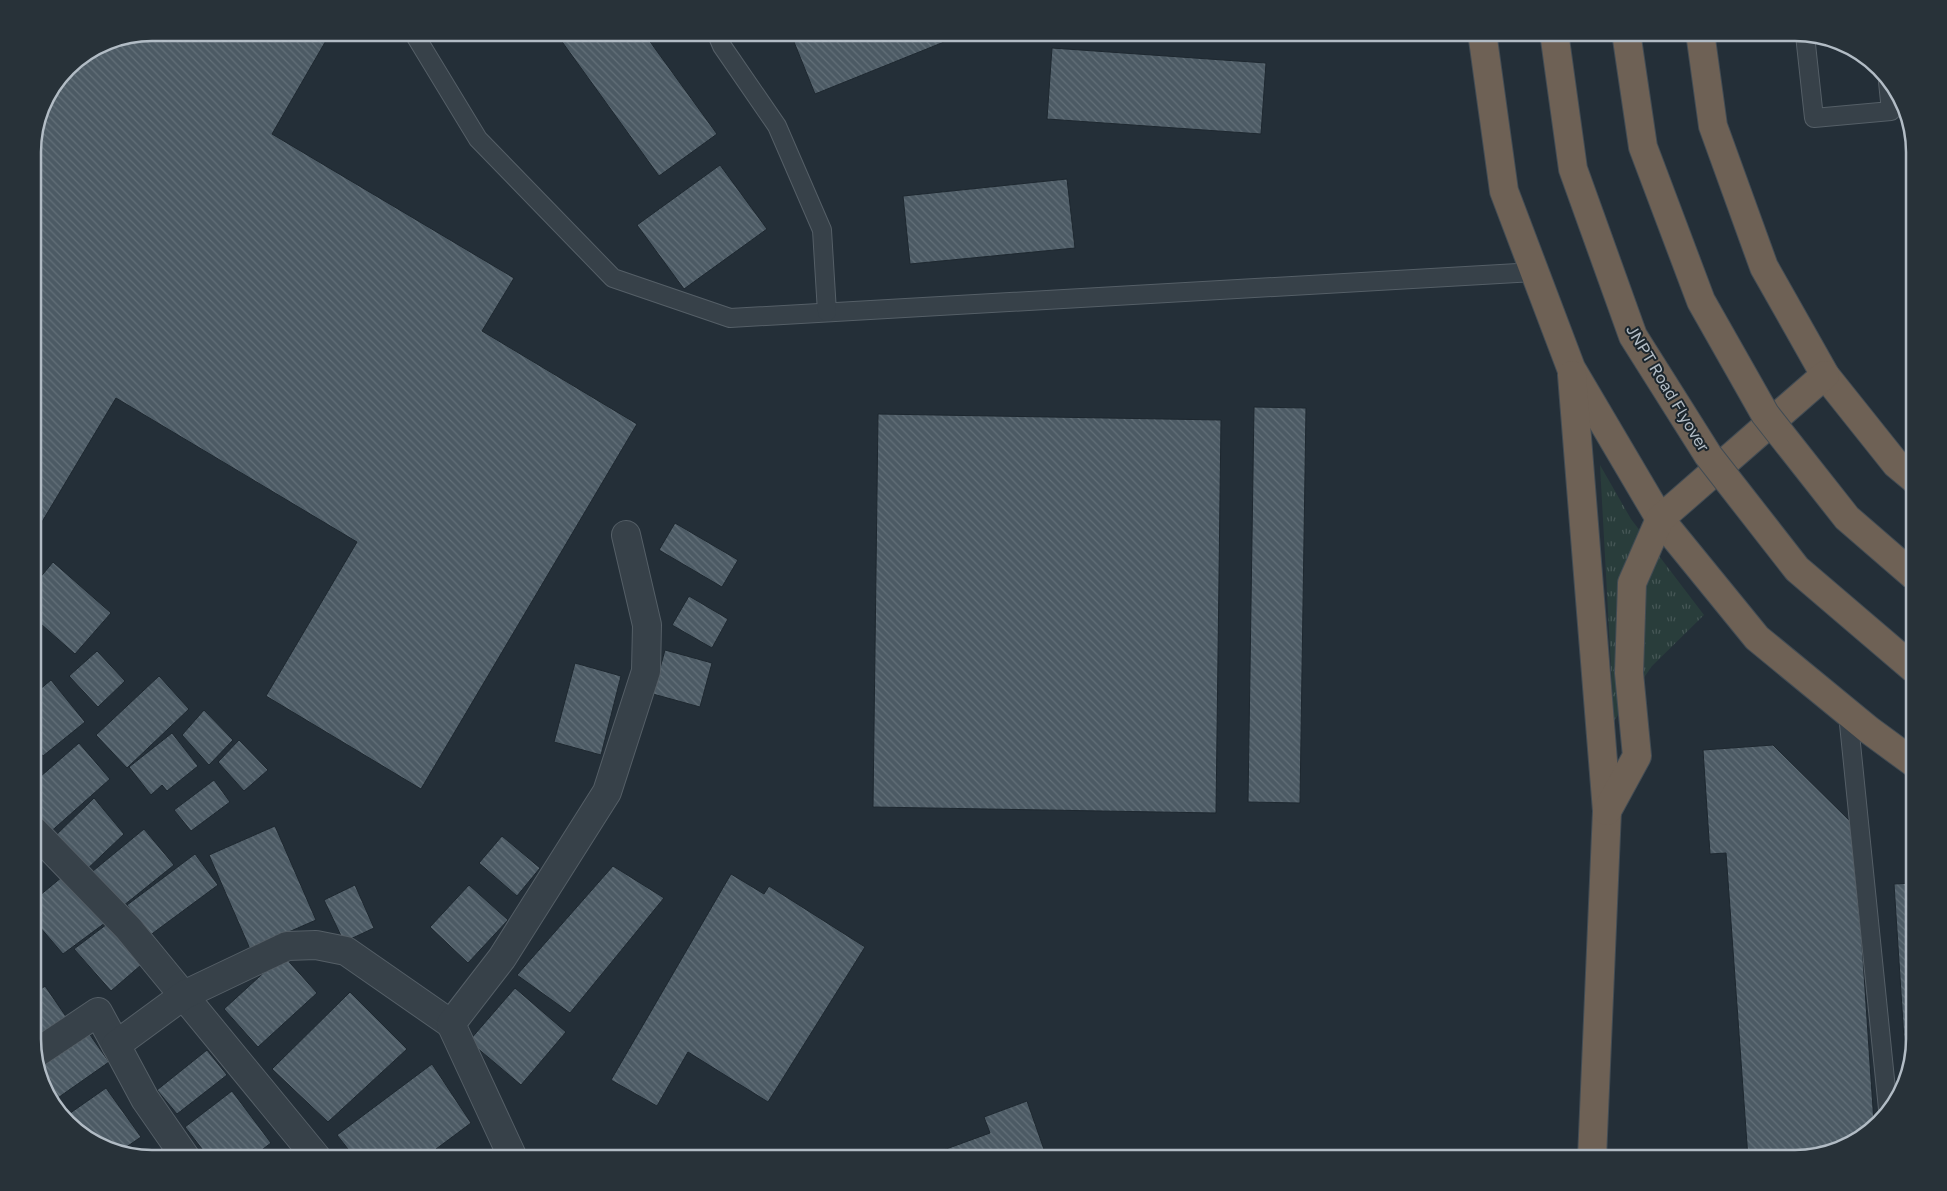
<svg xmlns="http://www.w3.org/2000/svg" width="1947" height="1191" viewBox="0 0 1947 1191" font-family="'Golos Text',sans-serif">
<defs>
<pattern id="grass-tufts" width="24" height="20" patternUnits="userSpaceOnUse" patternTransform="scale(1.25)"><rect width="24" height="20" fill="#293d3b"/><path d="M3 7l-1-3M5 7V3M7 7l1-3M15 17l-1-3M17 17v-4M19 17l1-3" fill="none" stroke="#465756"/></pattern>
<pattern id="building-back-hatch" width="6" height="6" patternUnits="userSpaceOnUse" patternTransform="scale(1.25)"><rect width="6" height="6" fill="#4c5a64"/><path d="M-1 5l2 2M0 0l6 6M5-1l2 2" fill="none" stroke="#637079"/></pattern>
</defs>
<rect width="100%" height="100%" fill="#242f38"/>
<polygon fill="url(#grass-tufts)" points="1600,465 1631,519 1704,615 1652,666 1614,721"/>
<g fill="url(#building-back-hatch)" stroke="#1e2830">
<polygon points="152,32 331,32 272,134 514,278 482,331 637,424 421,789 266,696 357,542 116,398 33,537 33,145 42,106 68,67 107,41"/>
<polygon points="555,32 643,32 717,134 659,176"/>
<polygon points="790,32 940,32 944,42 815,94"/>
<polygon points="1122,32 1270,32 1270,36"/>
<polygon points="1052,48 1266,63 1261,134 1047,119"/>
<polygon points="720,165 767,229 684,289 637,225"/>
<polygon points="1067,179 1075,248 910,264 903,196"/>
<polygon points="1254,407 1306,408 1300,803 1248,802"/>
<polygon points="878,414 1221,420 1216,813 873,807"/>
<polygon points="675,523 738,560 722,587 659,550"/>
<polygon points="53,562 111,613 75,654 33,617 33,586"/>
<polygon points="689,596 728,619 712,648 672,625"/>
<polygon points="665,650 712,663 700,707 653,694"/>
<polygon points="97,651 125,681 98,707 69,676"/>
<polygon points="575,663 621,676 601,755 554,742"/>
<polygon points="159,676 189,709 127,768 96,735"/>
<polygon points="51,680 85,722 43,756 33,743 33,695"/>
<polygon points="204,710 233,740 209,765 182,735"/>
<polygon points="172,733 198,766 167,791 162,785 151,795 129,767"/>
<polygon points="239,740 268,770 244,791 218,762"/>
<polygon points="79,743 110,779 47,835 33,818 33,783"/>
<polygon points="1773,745 1854,825 1874,1123 1855,1142 1795,1158 1748,1158 1726,853 1710,854 1703,750"/>
<polygon points="214,780 230,802 191,831 174,810"/>
<polygon points="94,798 124,834 82,874 51,840"/>
<polygon points="275,826 316,920 250,949 209,855"/>
<polygon points="144,829 174,865 123,906 93,871"/>
<polygon points="502,836 540,868 517,896 479,863"/>
<polygon points="195,854 218,885 149,936 127,905"/>
<polygon points="613,866 664,898 570,1013 517,975"/>
<polygon points="68,872 109,920 63,954 33,919 33,901"/>
<polygon points="731,874 764,894 769,886 865,947 768,1102 688,1052 657,1106 611,1080"/>
<polygon points="1914,883 1914,1039 1906,1070 1894,884"/>
<polygon points="355,885 374,928 344,942 324,900"/>
<polygon points="469,885 508,920 468,963 430,927"/>
<polygon points="115,918 148,959 111,991 74,949"/>
<polygon points="283,955 317,993 258,1047 224,1009"/>
<polygon points="45,986 67,1018 38,1039 33,1031 33,995"/>
<polygon points="515,988 566,1032 521,1085 469,1041"/>
<polygon points="350,992 407,1049 328,1122 272,1069"/>
<polygon points="88,1032 109,1062 52,1102 48,1096 39,1067"/>
<polygon points="207,1050 227,1075 177,1114 157,1090"/>
<polygon points="432,1064 471,1123 424,1158 355,1158 337,1135"/>
<polygon points="106,1088 141,1137 122,1150 92,1142 66,1116"/>
<polygon points="232,1091 271,1143 251,1158 209,1158 185,1127"/>
<polygon points="1027,1101 1047,1158 928,1158 927,1156 990,1133 984,1117"/>
</g>
<g fill="none" stroke-linecap="round" stroke-linejoin="round">
<g stroke="#555f67" stroke-width="20">
<g id="lane">
<polyline points="413,32 478,139 613,278 730,318 1535,272"/>
<polyline points="716,32 722,46 777,126 822,230 827,312"/>
<polyline points="1805,35 1814,118 1891,111 1888,82"/>
<polyline points="1848,714 1888,1109"/>
</g>
</g>
<g stroke="#555f67" stroke-width="30">
<g id="street">
<polyline points="33,830 128,928 317,1158"/>
<polyline points="35,1054 98,1012 116,1045"/>
<polyline points="186,1158 145,1099 116,1045 184,995 287,946 316,945 346,951 451,1024"/>
<polyline points="513,1158 451,1024 502,958 607,792 646,671 647,625 626,535"/>
</g>
</g>
<g stroke="#424c54" stroke-width="30">
<g id="highway">
<polyline points="1482,32 1504,191 1571,368 1660,519 1757,638 1869,730 1914,763"/>
<polyline points="1700,32 1713,126 1764,267 1825,375 1896,464 1914,479"/>
<polyline points="1572,375 1607,811 1592,1158"/>
<polyline points="1607,811 1637,756 1629,673 1632,583 1660,519 1825,375"/>
</g>
</g>
<use href="#lane" stroke="#374149" stroke-width="18"/>
<use href="#street" stroke="#374149" stroke-width="28"/>
<use href="#highway" stroke="#6e6155" stroke-width="28"/>
<g stroke="#424c54" stroke-width="30" stroke-linecap="butt">
<g id="highway-bridge">
<polyline points="1554,32 1573,169 1633,336 1708,455 1797,569 1914,669"/>
<polyline points="1626,32 1643,147 1701,301 1765,414 1847,518 1914,576"/>
</g>
</g>
<use href="#highway-bridge" stroke="#6e6155" stroke-width="28"/>
</g>
<g text-anchor="middle" dominant-baseline="central" stroke-width="4" stroke-linejoin="round" paint-order="stroke">
<g font-size="16" fill="#b2bcc5" stroke="#1c262d">
<text transform="translate(1668 388) rotate(59)">JNPT Road Flyover</text>
</g>
</g>
<path d="M0 0H1947V1191H0ZM152 41H1795A111 111 0 0 1 1906 152V1039A111 111 0 0 1 1795 1150H152A111 111 0 0 1 41 1039V152A111 111 0 0 1 152 41Z" fill="#283239" fill-rule="evenodd"/>
<path fill="none" stroke="#b2bcc5" stroke-width="2.5" d="M152 41H1795A111 111 0 0 1 1906 152V1039A111 111 0 0 1 1795 1150H152A111 111 0 0 1 41 1039V152A111 111 0 0 1 152 41Z"/>
</svg>
